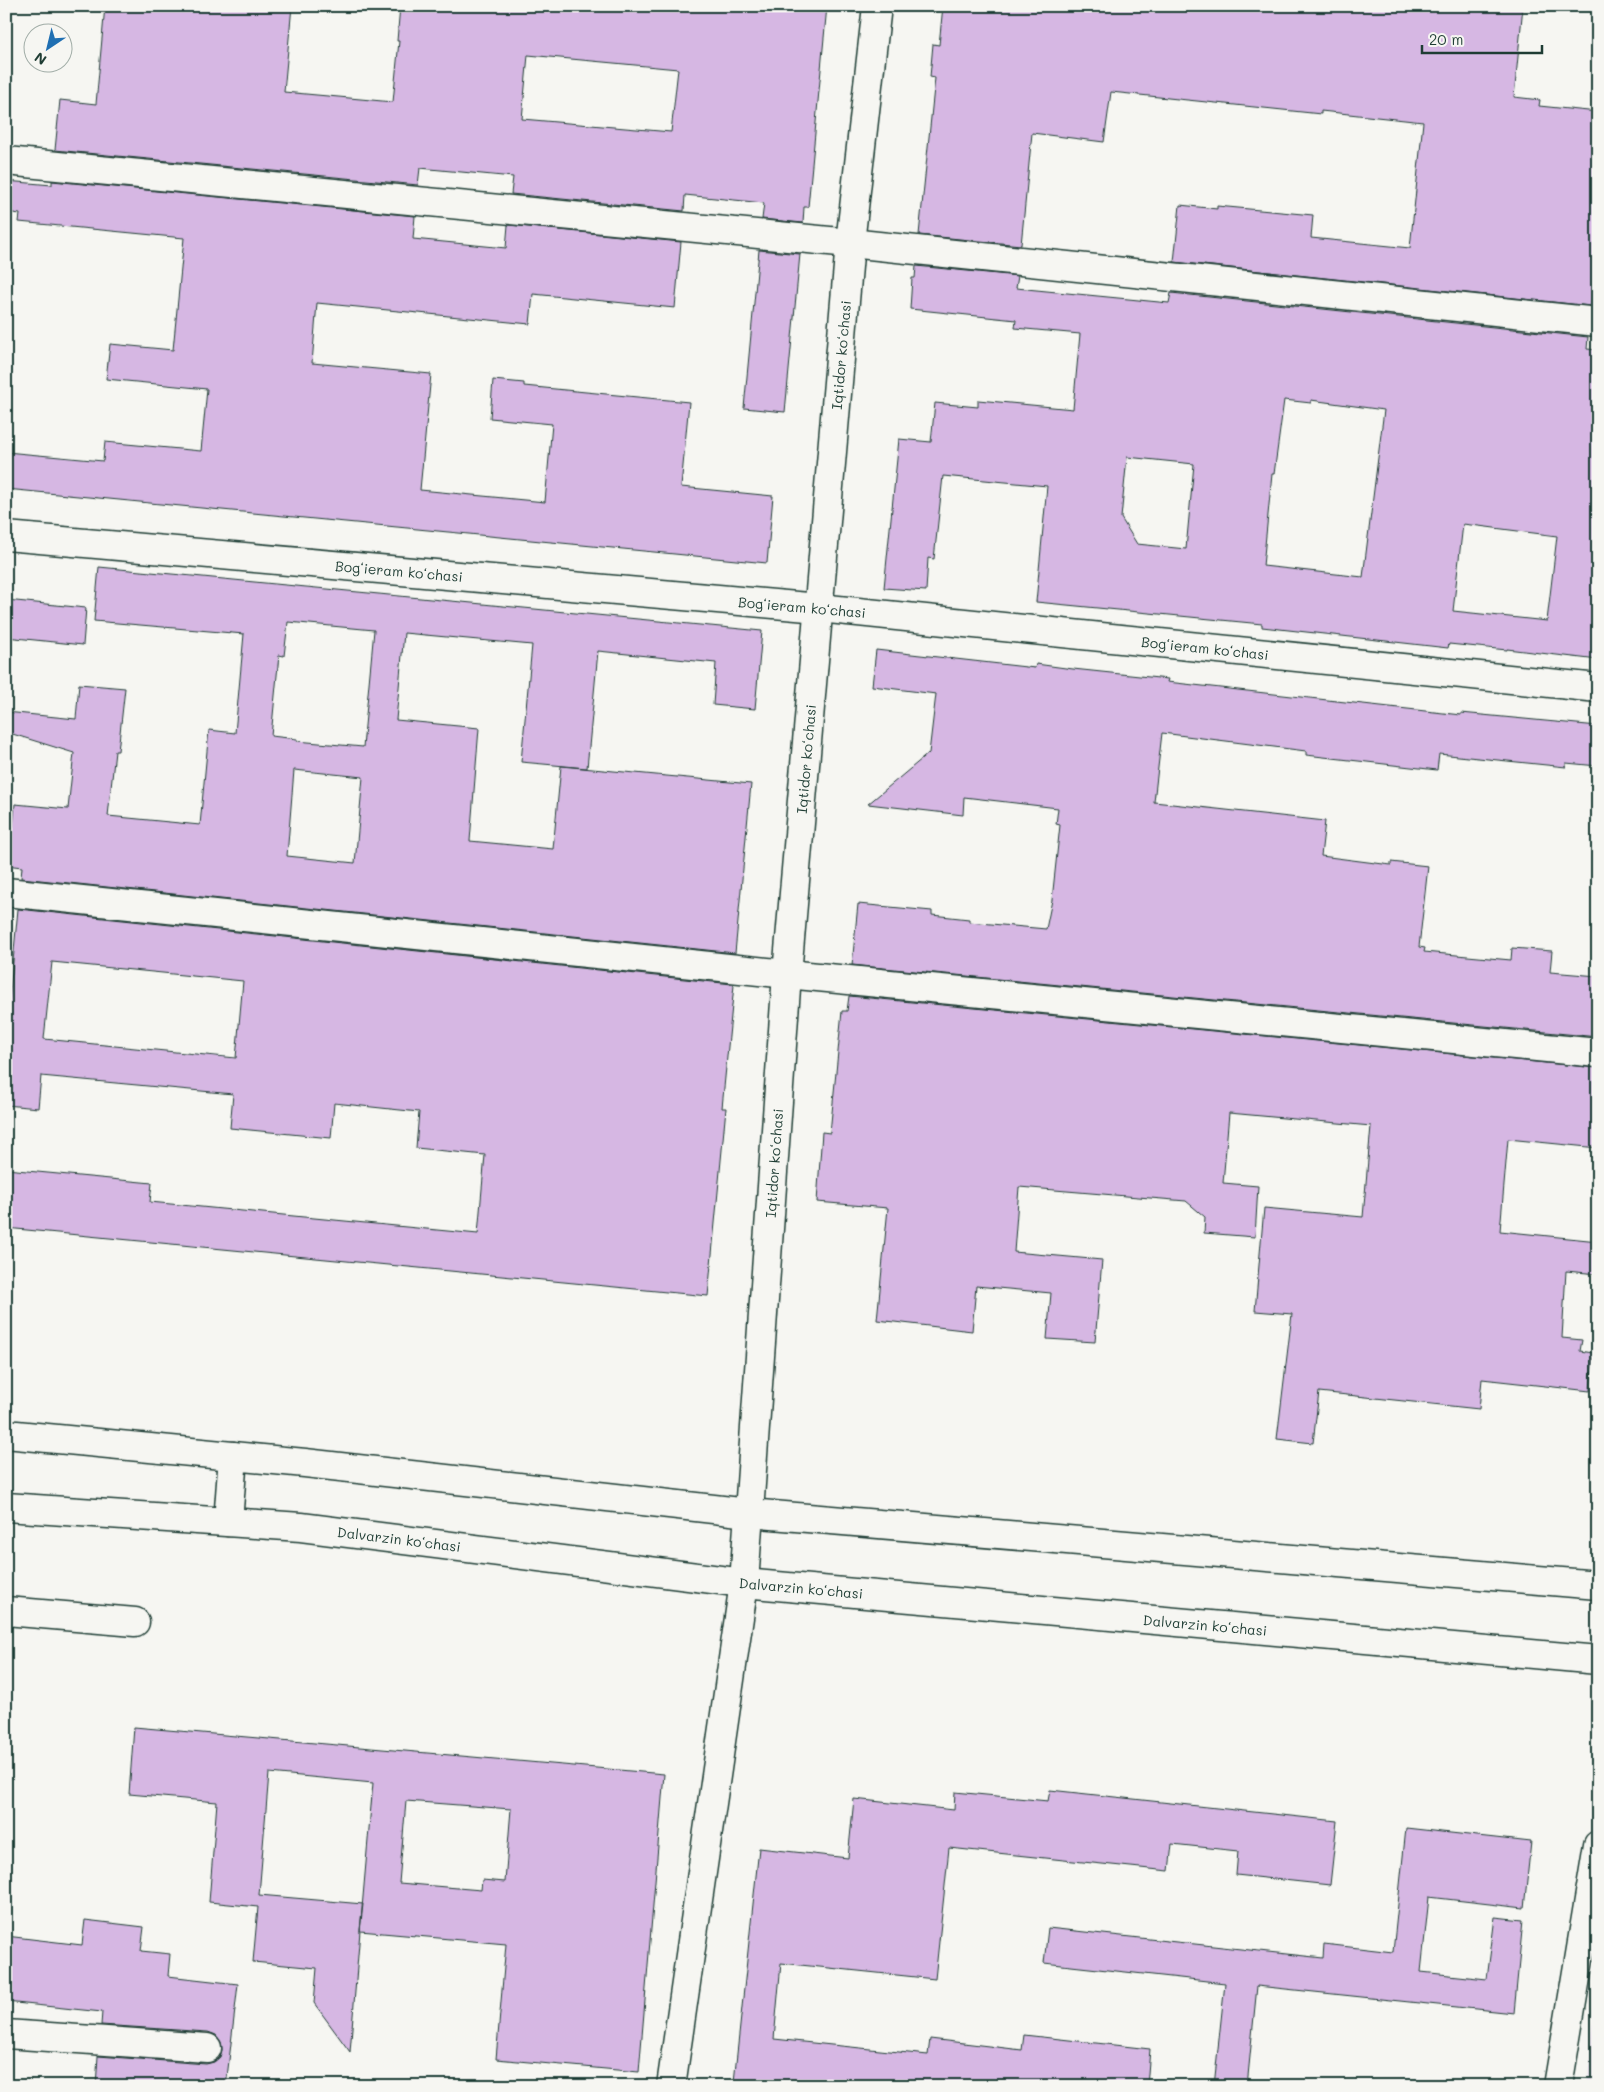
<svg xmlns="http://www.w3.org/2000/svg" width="1604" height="2092" viewBox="0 0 1604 2092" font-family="Mali,sans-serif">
<rect width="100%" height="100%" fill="#f6f6f2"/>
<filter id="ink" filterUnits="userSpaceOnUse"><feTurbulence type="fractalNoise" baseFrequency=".02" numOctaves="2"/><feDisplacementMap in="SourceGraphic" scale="10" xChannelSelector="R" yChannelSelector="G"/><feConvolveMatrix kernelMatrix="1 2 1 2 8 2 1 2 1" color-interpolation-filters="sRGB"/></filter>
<g filter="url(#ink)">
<polygon fill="#ece3ee" points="1598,1982 1598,2086 1587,2086"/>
<g fill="#d6b7e3" stroke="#1f3d34" fill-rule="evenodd">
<path d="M105,6H292L284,92L393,102L399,41H397L400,6H827L808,207H804L803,223L762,219L764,203L685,195L684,211L511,194L513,177L420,168L418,185L55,150L60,100L96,104ZM528,55L678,69L671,132L522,119Z"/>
<polygon points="943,6 1523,6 1514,97 1540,100 1539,106 1598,112 1598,227 1591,306 1174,262 1180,205 1217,209 1217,206 1313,215 1311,238 1410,248 1423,122 1321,111 1321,114 1111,92 1104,142 1032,133 1021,245 919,235 935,78 930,77 933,44 939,45"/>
<polygon points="6,181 52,185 52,181 415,216 413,239 506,248 508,225 681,242 675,308 533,294 530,324 317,303 312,363 431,374 420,490 545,502 552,424 490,418 493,380 524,383 524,386 689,402 681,487 773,496 767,563 6,489 6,452 103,461 105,442 201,451 207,389 106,379 110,344 173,350 184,238 19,222 20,214 6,212"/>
<polygon points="759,250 800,254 785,412 744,408"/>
<path d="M916,266L1018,276L1016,288L1169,303L1171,293L1588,337L1587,349L1598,350V660L1507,649V650L1449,644L1448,648L1262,627V624L1036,602L1047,486L943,476L934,559L928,558L926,591L884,588L899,439L931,442L935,403L978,407V400L1073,409L1080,334L1015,328L1016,320L910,309L912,278H915ZM1284,400L1311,403V400L1384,410L1363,577L1263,566L1272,474H1274ZM1127,457L1194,464L1186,549L1137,544L1121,518ZM1463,524L1557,536L1547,621L1453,611Z"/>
<path d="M99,567L762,631L755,709L713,705L716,663L598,651L587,768L521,762L532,645L404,633L396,720L479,728L470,841L553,849L561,766L751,784L735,953L21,878L22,867L6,865V828H13L15,804L68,809L74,753L6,732V712L76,719L79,684L125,688L118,751H115L108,816L200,825L209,730L235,733L244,634L94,621ZM288,622L374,630L363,747L297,741V739L271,736L279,655L284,656ZM294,770L363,777L355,863L287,856Z"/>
<polygon points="6,600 86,608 83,645 6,637"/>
<polygon points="876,650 1035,668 1036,664 1073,669 1168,679 1167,682 1461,715 1461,713 1598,726 1598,766 1566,763 1566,767 1439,754 1437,770 1306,755 1306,751 1162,733 1154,802 1325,821 1321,856 1391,865 1391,862 1428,866 1419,947 1425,948 1424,952 1511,960 1512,948 1552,951 1550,972 1598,976 1598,1037 852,965 858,904 932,911 932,915 969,919 969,922 1046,929 1052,900 1060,825 1056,824 1058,808 964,797 963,815 868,804 929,753 936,694 872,686"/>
<path d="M18,909L732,984L734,985L722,1108H726L708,1296L6,1228V1169L152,1183L150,1202L478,1234L485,1155L416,1148L419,1112L334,1103L331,1138L230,1128L233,1094L41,1076L38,1108L6,1105V1034ZM52,962L243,981L236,1058L44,1039Z"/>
<polygon points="849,996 1598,1068 1598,1148 1508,1139 1500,1231 1598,1241 1598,1274 1566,1271 1562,1338 1582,1340 1580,1351 1593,1353 1590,1391 1482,1379 1479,1409 1319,1392 1313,1443 1277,1439 1292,1314 1255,1311 1264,1208 1363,1217 1371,1126 1229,1113 1223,1183 1258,1186 1255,1237 1204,1233 1205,1217 1186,1201 1019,1187 1014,1252 1102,1260 1095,1342 1047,1339 1051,1293 976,1286 972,1331 877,1320 888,1208 817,1202 822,1132 830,1133 842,1011 847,1011"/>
<path d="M134,1727L664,1774L639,2072L496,2059L506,1944L360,1931L350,2052L314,2003L317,1968L253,1962L258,1907L209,1902L217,1802L129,1794ZM269,1773L373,1783L360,1931L363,1904L259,1895ZM406,1801L511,1809L505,1882L482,1880L481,1890L399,1883Z"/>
<polygon points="1050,1790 1337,1821 1330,1885 1236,1875 1238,1851 1172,1844 1169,1871 949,1848 935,1979 781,1963 774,2039 928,2055 930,2039 1022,2050 1024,2035 1150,2049 1147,2086 766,2086 734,2082 759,1848 848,1858 854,1799 954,1810 955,1792 1048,1801"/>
<polygon points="1406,1828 1531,1842 1524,1908 1429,1897 1421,1972 1487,1979 1495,1917 1523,1920 1514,2013 1257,1986 1247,2086 1214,2086 1225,1983 1044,1963 1048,1928 1323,1958 1324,1944 1393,1952"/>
<polygon points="85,1920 144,1927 141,1951 170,1954 168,1976 238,1984 226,2086 96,2086 98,2056 206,2064 214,2062 220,2057 222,2050 221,2042 216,2035 208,2032 101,2025 102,2012 6,2002 6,1936 82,1945"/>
</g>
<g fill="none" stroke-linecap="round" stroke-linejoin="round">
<g stroke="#1f3d34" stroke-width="31">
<g id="minor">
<polyline points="6,161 850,243 1598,322"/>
<polyline points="6,536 819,608 1598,688"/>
<polyline points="6,892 787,974 1598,1053"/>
<polyline points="6,1611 135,1622"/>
<polyline points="6,2034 207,2048"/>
<polyline points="671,2086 744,1583 787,974 850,243 877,6"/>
<polyline points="1558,2086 1598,1845"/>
</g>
</g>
<g stroke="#1f3d34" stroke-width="31">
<g id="major">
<polyline points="6,1434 305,1463 749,1513 1598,1585"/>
<polyline points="6,1507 301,1527 744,1583 1598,1660"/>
<polyline points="228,1522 233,1456"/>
</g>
</g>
<use href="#minor" stroke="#f6f6f2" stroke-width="28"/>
<use href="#major" stroke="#f6f6f2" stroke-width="28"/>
</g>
</g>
<g text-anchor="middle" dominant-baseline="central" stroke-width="4" stroke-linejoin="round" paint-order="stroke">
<g font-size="14" fill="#1f3d34" stroke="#f6f6f2">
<text transform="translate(841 355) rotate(-85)">Iqtidor koʻchasi</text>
<text transform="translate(399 571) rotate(5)">Bogʻieram koʻchasi</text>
<text transform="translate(802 607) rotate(5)">Bogʻieram koʻchasi</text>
<text transform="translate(1205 648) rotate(6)">Bogʻieram koʻchasi</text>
<text transform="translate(806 759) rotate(-85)">Iqtidor koʻchasi</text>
<text transform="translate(774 1163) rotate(-86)">Iqtidor koʻchasi</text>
<text transform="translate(399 1539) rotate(7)">Dalvarzin koʻchasi</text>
<text transform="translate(801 1588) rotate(5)">Dalvarzin koʻchasi</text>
<text transform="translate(1205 1625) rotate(5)">Dalvarzin koʻchasi</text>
</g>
</g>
<rect width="1604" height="2092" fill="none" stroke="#f6f6f2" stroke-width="25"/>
<rect x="12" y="12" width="1579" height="2067" fill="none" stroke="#1f3d34" stroke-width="2" filter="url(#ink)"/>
<g transform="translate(48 48) rotate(215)"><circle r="24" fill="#f6f6f2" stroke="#a0aca6"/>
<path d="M0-4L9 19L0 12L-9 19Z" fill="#1f6fb2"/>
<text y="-8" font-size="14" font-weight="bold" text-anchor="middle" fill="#1f3d34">N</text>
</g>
<path d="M1422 45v8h120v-8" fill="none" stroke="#1f3d34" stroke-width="2.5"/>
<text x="1429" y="45" font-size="15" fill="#1f3d34" stroke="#f6f6f2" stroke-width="4" paint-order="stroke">20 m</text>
</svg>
